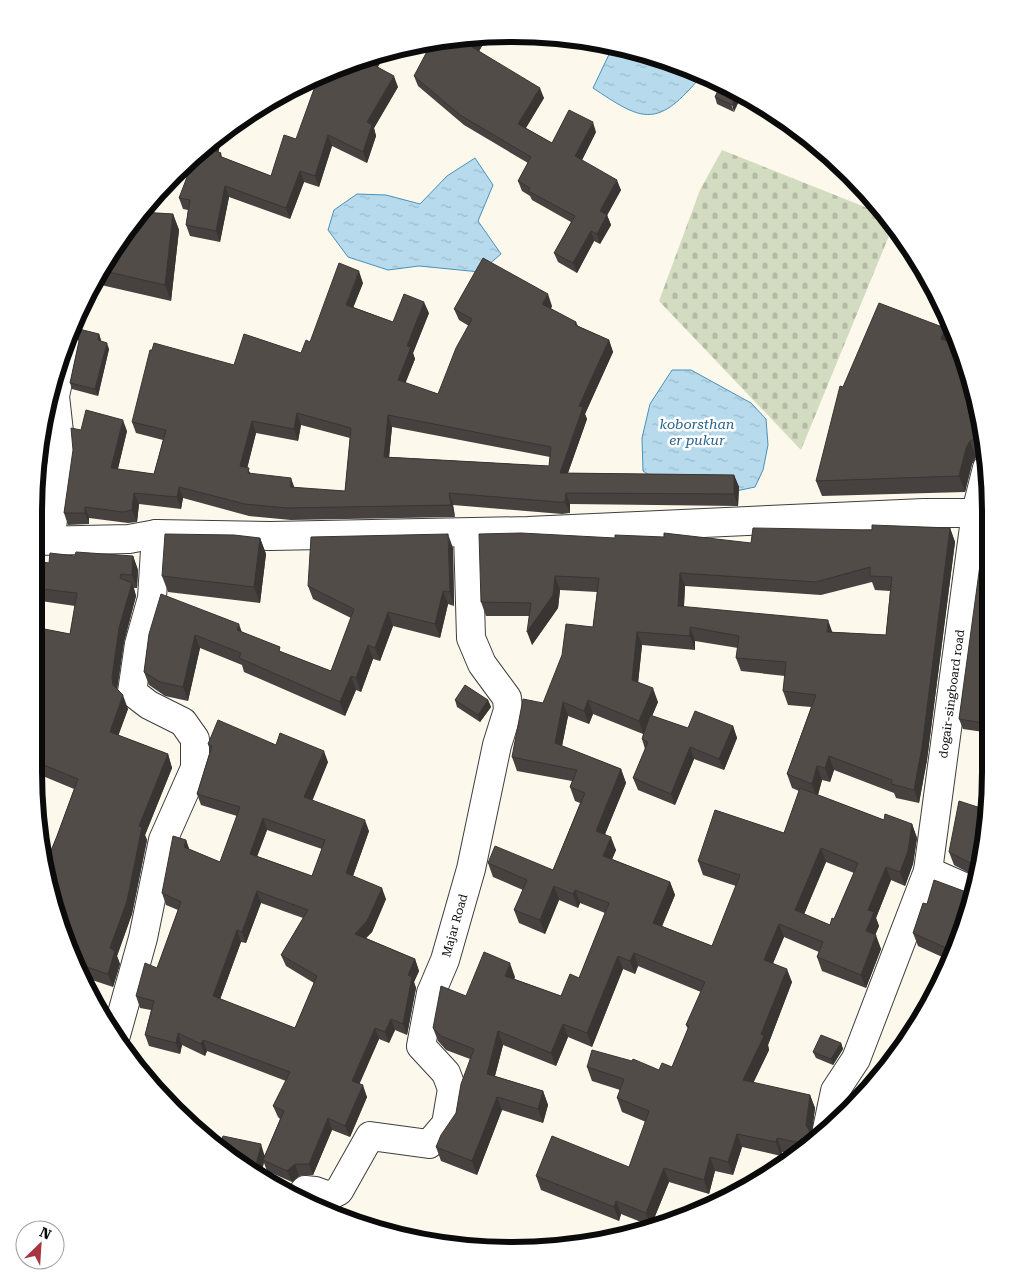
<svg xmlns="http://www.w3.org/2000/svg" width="1024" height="1285" viewBox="0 0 1024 1285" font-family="'Roboto Serif',serif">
<defs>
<pattern id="cemetery-stones" width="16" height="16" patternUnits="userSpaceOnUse" patternTransform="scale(1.25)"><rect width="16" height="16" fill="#d3dbc0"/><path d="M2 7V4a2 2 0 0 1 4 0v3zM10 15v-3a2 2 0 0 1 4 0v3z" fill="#b4bba4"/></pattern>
<pattern id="water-ripples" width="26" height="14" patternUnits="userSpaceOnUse" patternTransform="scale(1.25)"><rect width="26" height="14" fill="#b7dbed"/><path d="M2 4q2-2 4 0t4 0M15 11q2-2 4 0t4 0" fill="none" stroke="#9cbbca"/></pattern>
</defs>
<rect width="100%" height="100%" fill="#fcf9ec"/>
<polygon fill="url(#cemetery-stones)" points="722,150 885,215 893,226 801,450 659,301 700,190"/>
<g fill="url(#water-ripples)" stroke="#4891ba">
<path d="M613,46L636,50L696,73L697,81C656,129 641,120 593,88Z"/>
<polygon points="475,158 493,185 478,221 501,254 480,272 419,266 388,270 348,257 328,230 334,210 357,194 386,195 420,204 447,176"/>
<polygon points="672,370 691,370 751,403 766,419 768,445 763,470 755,487 736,491 655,479 643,471 642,438 650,404"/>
</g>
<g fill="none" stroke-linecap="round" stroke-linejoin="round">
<g stroke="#3e3e3e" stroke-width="30">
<g id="minor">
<polyline points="50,540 62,459 55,396 66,344"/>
<path id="s1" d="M973,891L928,871L976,512L987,468"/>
<polyline points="116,1035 143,938 163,840 195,768 195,739 183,722 149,705 132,692 139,644 152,598 156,534"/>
<polyline points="826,1134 835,1091 856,1059 928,871"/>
<path id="s2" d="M299,1198L305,1190L315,1191L329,1196L339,1191L370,1136L429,1144L446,1124L452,1089L446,1073L421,1046L431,993L445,960L471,869L497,745L508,710L507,698L482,664L471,638L468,533"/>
</g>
</g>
<g stroke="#3e3e3e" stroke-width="30">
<polyline id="tertiary" points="35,541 129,539 156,534 271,536 528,531 924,513 989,513"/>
</g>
<use href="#minor" stroke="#fff" stroke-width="28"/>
<use href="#tertiary" stroke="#fff" stroke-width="28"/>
</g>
<g fill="#47413f" fill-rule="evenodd">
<polygon points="487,37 479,51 544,98 526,128 552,143 596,132 582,160 621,190 607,215 611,225 600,244 594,241 577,273 558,262 554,253 571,222 532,200 530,196 522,191 518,181 528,163 464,125 418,86 414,76"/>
<polygon points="378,67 398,87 374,128 376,136 367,163 332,146 319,187 304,182 290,219 229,197 220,242 190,236 186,225 188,210 183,209 179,198 219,152 221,153 222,157 271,176 296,139"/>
<polygon points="715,80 724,83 734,112 717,104 715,97 722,83"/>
<polygon points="141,212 173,214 179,230 171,301 101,285 97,274"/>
<path d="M363,283L353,307L393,322L429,313L413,353L415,359L405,383L438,394L469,326L459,320L454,309L552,306L551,309L576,322L578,326L609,340L613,352L585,414L587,419L568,473L734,475L739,487L738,506L570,504V513L562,514L453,505L455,517L291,520L249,516L183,498L181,509L139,504L137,522L128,523L89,518V524L68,525L64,513L81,430L127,431L118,469L154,474L163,440L136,433L132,422L234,365L301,353ZM301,425L350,438L345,491L295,488L251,474L247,468L256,433L298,441ZM392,427L550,457L549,466L389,457Z"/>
<polygon points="945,328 950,342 965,359 984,453 976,457 972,464 965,492 822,496 816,481 843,387"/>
<polygon points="99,334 101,341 109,349 98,396 72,389 70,383 79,341"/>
<polygon points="989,520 990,733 963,729 959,719"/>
<path d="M950,528L955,542L927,760L919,803L896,798L894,793L834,770L830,782L822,780L818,795L884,820L912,824L917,838L913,864L905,886L891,880L876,918L879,926L875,935L881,949L866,988L822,971L817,957L819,952L784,937L773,963L792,982L768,1045L769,1050L753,1083L810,1095L815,1108L812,1132L817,1135H824L796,1155L782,1152L781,1156L742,1147L733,1175L715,1171L709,1194L669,1182L651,1226L621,1214L619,1221L541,1190L536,1176L629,1167L646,1122L622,1112L617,1098L620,1090L592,1081L587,1067L659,1070L672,1067L688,1029L686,1025L701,992L638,966L635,974L623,969L592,1047L568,1037L556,1066L503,1045L495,1076L543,1091L548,1105L543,1123L502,1110L477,1175L441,1161L436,1147L456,1113L470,1059L446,1050L438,1041L433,1028L466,996L515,977L514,979L561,996L579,978L605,913L580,903L578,908L559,900L545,934L519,923L514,910L523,890L493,877L488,863L553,870L580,803L575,801L570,787L572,781L517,771L512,757L543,703L593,627L597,592L560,590L558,608L532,645L529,616H486L481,602L615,538L751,543L872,530ZM872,582L875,590L890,591L886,635L833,632L684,607L685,586L821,595ZM695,641L738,648L736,658L741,671L785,676L783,691L788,705L811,707L787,774L792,788L799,791L784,833L698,861L703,875L736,886L712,946L662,926L675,895L670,882L612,859L616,850L605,834L626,783L621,769L562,746L568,716L589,724L593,714L643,734L642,739L645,749L633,778L638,790L675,805L694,759L724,770L737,738L733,726L688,728L652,716L658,702L638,682L642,645L695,650ZM826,862L854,873L834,919L830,925L804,914Z"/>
<polygon points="260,538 266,554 260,603 168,592 162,576"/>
<polygon points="453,548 454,606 448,604 440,638 393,626 380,661 373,659 361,692 356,690 345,716 244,672 242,665 200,648 188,701 165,696 149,685 144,672 149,634 242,632 282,652 331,671 351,618 313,599 308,586"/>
<polygon points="75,556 133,556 138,570 137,588 134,588 136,596 124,642 117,689 128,709 118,735 168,754 172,768 145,835 147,840 132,914 117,956 120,964 113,987 83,977 50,896 46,863 57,836 74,789 38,774 37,777 34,776 34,627 70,634 75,606 34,600 34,561 49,563"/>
<polygon points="455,700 488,700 491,707 480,722 457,707"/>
<path d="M208,744L276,745L328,762L312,800L369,831L353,876L386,899L372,932L366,938L415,959L419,971L414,982L416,988L407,1035L395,1030L389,1043L379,1039L359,1084L367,1097L350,1137L332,1130L313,1175L299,1176L292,1182L267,1171L264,1163L220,1147L265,1155L280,1119L278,1117L273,1106L286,1081L207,1051L205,1056L182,1045L180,1054L149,1046L145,1035L151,1010L140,1008L136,996L157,968L178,910L166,905L162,893L186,840L189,849L220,862L237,816L201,805L197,794L210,751ZM267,830L322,849L312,876L257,856ZM261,903L303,918L281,955L286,966L314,983L295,1028L220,999L241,942L246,943Z"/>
<polygon points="949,852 981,866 978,878 954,865"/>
<polygon points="973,891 954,956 951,961 918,946 913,933 927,904"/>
<polygon points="841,1043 843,1049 833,1065 816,1058 813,1052"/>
</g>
<g fill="#393533">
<polygon points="478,37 487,37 476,57 472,47"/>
<polygon points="386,53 374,74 370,63 374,55"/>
<polygon points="394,76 398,87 374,128 376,136 367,163 363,152 367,122"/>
<polygon points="540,88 544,98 522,134 518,124"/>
<polygon points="738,92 742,95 734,112 732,105"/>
<polygon points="593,122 596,132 579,166 575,156"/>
<polygon points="328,135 332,146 319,187 315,176"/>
<polygon points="221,140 217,160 213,150 213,147"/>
<polygon points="300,171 304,182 290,219 286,208"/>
<polygon points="617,180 621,190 604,221 600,211"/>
<polygon points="225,186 229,197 220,242 216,231"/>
<polygon points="173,214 179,230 171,301 165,285"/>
<polygon points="607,215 611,225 600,244 597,234"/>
<polygon points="591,231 594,241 577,273 573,263"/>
<polygon points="359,271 363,283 350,316 346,305"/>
<polygon points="548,294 552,306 546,316 542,304"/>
<polygon points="424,302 429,313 413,353 415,359 402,392 398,380 407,346"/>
<polygon points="945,328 950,344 941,339"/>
<polygon points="99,334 101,340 100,346 98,340"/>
<polygon points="609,340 613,352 585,414 587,419 564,484 560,473 579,406"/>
<polygon points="107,343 109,349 98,396 95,389"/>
<polygon points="297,413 301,425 298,441 294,429"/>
<polygon points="388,415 392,427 388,468 384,457"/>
<polygon points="123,420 127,431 115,480 111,468"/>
<polygon points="252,421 256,433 245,477 240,466"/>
<polygon points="44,436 46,459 37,523 35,518 35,501"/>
<polygon points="970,441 976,457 972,464 965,492 959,476 966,448"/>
<polygon points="734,475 739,487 738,506 734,494"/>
<polygon points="291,478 295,489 290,487"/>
<polygon points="179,487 183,498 181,509 177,497"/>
<polygon points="134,493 139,504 137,522 132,510"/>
<polygon points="449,493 453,505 455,517 451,505"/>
<polygon points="566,493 570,504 570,513 565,502"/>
<polygon points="85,507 89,518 89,524 85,513"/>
<polygon points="950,528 955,542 927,760 919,803 914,790"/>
<polygon points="448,534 453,548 454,606 450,592"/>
<polygon points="260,538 266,554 260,603 254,587"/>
<polygon points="133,556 138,570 137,588 132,575"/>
<polygon points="680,573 685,586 683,620 678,606"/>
<polygon points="555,576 560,590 558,608 532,645 527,632"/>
<polygon points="132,583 136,596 124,642 117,690 113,685 112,677 119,628"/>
<polygon points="443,591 448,604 440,638 435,624"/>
<polygon points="388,612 393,626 380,661 375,648"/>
<polygon points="828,620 833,634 827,632"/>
<polygon points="239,624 244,638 237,630"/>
<polygon points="690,627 695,641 695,650 690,636"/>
<polygon points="637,632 642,645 637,694 632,680"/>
<polygon points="195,635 200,648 188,701 183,687"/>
<polygon points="368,645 373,659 361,692 356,678"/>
<polygon points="351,676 356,690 345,716 340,702"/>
<polygon points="653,688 658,702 644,735 639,721"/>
<polygon points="123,695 128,709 115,745 110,732"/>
<polygon points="488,700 491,707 480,722 478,715"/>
<polygon points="588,700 593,714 589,724 584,711"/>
<polygon points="563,702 568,716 560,756 555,743"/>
<polygon points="733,726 737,738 724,770 719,759"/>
<polygon points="690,747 694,759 675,805 671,794"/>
<polygon points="324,751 328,762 309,809 304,797"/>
<polygon points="168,754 172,768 145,835 147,840 132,914 117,956 120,964 113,987 108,974 110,948 139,826"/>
<polygon points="829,756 834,770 830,782 825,768"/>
<polygon points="34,761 38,774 37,777 34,769"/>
<polygon points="817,766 822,780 817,798 812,784"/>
<polygon points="621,769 626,783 601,844 596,831"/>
<polygon points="263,818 267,830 254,865 250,854"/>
<polygon points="365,820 369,831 350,884 346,873"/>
<polygon points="912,824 917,838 913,864 905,886 900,872"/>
<polygon points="611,837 616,850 608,869 603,856"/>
<polygon points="186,840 190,851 184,847"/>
<polygon points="821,848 826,862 800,924 795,910"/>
<polygon points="886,867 891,880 876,918 879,926 871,945 866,931 868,910"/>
<polygon points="670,882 675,895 658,936 653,923"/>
<polygon points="554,886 559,900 545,934 540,920"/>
<polygon points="382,888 386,899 372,932 359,945 355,934"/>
<polygon points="575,890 580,903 578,908 573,894"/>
<polygon points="257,891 261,903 246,943 242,932"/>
<polygon points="779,924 784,937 769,973 764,960"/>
<polygon points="237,930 241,942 217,1008 213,996"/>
<polygon points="876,935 881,949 866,988 861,975"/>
<polygon points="634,953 638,966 635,974 630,961"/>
<polygon points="618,956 623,969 592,1047 587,1033"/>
<polygon points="415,959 419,971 414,982 416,988 407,1035 403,1024 408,975"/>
<polygon points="510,963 515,977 510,990 505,976"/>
<polygon points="787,969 792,982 768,1045 769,1050 748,1094 743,1080"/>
<polygon points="391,1019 395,1030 389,1043 385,1032"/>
<polygon points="563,1024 568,1037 556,1066 551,1053"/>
<polygon points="375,1028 379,1039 356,1092 352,1081"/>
<polygon points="498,1031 503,1045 492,1087 487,1074"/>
<polygon points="178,1033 182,1045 180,1054 176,1043"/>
<polygon points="203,1040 207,1051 205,1056 201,1044"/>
<polygon points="841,1043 843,1049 833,1065 831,1059"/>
<polygon points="363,1085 367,1097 350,1137 345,1126"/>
<polygon points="543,1091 548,1105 543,1123 538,1109"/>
<polygon points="810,1095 815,1108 811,1138 806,1125"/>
<polygon points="497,1097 502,1110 477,1175 472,1161"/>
<polygon points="328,1118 332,1130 313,1175 309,1164"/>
<polygon points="737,1134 742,1147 733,1175 728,1162"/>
<polygon points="777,1138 782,1152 781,1156 776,1142"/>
<polygon points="261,1144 265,1157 263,1160 264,1163 260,1178 254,1173"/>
<polygon points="710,1157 715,1171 709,1194 704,1180"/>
<polygon points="295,1164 299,1176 292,1182 287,1171"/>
<polygon points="664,1168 669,1182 651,1226 646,1213"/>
<polygon points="616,1201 621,1214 619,1221 614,1207"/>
</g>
<g fill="#524c49" stroke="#393533" fill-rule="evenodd">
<polygon points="478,37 472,47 540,88 518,124 552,143 569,110 593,122 575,156 617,180 600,211 607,215 597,234 591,231 573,263 554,253 575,216 528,191 530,188 518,181 531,157 460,115 414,76 432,42 450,38"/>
<polygon points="374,55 370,63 394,76 367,122 372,125 363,152 328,135 315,176 300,171 286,208 225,186 216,231 186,225 190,200 179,198 192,164 213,147 213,150 221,153 219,156 271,176 284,135 296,139 318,78 359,59"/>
<polygon points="722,82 738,92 732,105 715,97"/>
<polygon points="141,212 173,214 165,285 100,270"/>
<path d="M483,258L548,294L542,304L576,322L575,325L609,340L579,406L583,407L560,473L734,475V494L566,493L565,502H558L449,493L451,505L287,508L245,504L179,487L177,497L134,493L132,510L123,512L85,507V513H64L73,450L71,428L81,430L86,410L123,420L111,468L154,474L166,430L132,422L150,350H152L154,343L234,365L244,334L301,353L306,340L310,342L339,263L359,271L346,305L393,322L404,294L424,302L407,346L411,347L398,380L438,394L456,348L472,319L454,309ZM297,413L351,428L345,491L290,487L291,478L248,473L249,468L240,466L252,421L294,429ZM388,415L551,447L549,466L384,457Z"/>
<polygon points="879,303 945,328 941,339 959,345 965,359 981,437 978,437 970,441 966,448 959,476 816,481 840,386 843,387"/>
<polygon points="75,328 99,334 98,340 107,343 95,389 70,383 79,341"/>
<polygon points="42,444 42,448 35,501 35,481"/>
<polygon points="989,520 990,724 959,719 980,565"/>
<path d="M872,525L950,528L922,747L914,790L891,784L892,780L829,756L825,768L817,766L812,784L787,774L816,695L783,691L786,662L736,658L739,636L690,627V636L637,632L632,680L653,688L639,721L588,700L584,711L563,702L555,743L621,769L596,831L611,837L603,856L670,882L653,923L712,946L740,875L698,861L715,810L784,833L800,788L884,820L885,814L912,824L908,851L900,872L886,867L868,910L874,912L866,931L876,935L861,975L817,957L823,942L779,924L764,960L787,969L761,1034L764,1036L743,1080L810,1095L806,1125L810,1132L817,1135H824L810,1145L777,1138L776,1142L737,1134L728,1162L710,1157L704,1180L664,1168L646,1213L616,1201L614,1207L536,1176L552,1136L629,1167L649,1111L617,1098L624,1079L587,1067L592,1050L632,1061L633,1059L659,1070L662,1063L672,1067L689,1026L686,1025L705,982L634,953L630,961L618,956L587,1033L563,1024L551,1053L498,1031L487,1074L543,1091L538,1109L497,1097L472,1161L436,1147L441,1135L456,1113L461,1084L474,1049L441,1036L433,1028L441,986L466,996L484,952L510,963L505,976L561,996L570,974L579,978L609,903L575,890L573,894L554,886L540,920L514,910L527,880L488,863L495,846L553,870L585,793L570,787L577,770L512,757L523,699L543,703L562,655L566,624L593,627L599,578L555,576L553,595L527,632L531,603L481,602L479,534L521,533L615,538V535L664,537V533L751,543L753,528L872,530ZM870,567V576L892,577L886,635L827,632L828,620L678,606L680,573L816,582ZM821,848L858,863L834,919L832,918L830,925L795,910Z"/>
<polygon points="165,534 234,535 260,538 254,587 162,576"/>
<polygon points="448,534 450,592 443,591 435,624 388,612 375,648 368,645 356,678 351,676 340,702 239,658 241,653 195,635 183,687 160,682 144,672 149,634 161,594 239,624 237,630 280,647 279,651 331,671 354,609 308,586 311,537"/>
<polygon points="76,552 133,556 132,575 121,574 120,578 132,583 119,628 112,677 113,685 123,695 110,732 168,754 139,826 142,827 127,901 110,948 115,951 108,974 78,964 50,896 48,883 49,880 48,879 46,863 57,836 78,779 34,761 34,627 70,634 77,593 34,588 34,561 49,563 50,553 75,556"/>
<polygon points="465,685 488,700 478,715 455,700"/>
<polygon points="695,711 733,726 719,759 690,747 671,794 633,778 648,742 642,739 650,715 688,728"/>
<path d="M218,720L276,745L280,733L324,751L304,797L365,820L346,873L382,888L367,921L355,934L415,959L408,975L412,977L403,1024L391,1019L385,1032L375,1028L352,1081L363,1085L345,1126L328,1118L309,1164H295L287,1171L263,1160L284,1111L273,1106L290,1072L203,1040L201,1044L178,1033L176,1043L145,1035L154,1001L136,996L145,963L157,968L181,902L162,893L173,836L186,840L184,847L220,862L240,807L197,794L212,746L208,744ZM263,818L325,840L312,876L250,854ZM257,891L308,910L281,955L317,976L295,1028L213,996L237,930L242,932Z"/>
<polygon points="959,801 987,810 980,868 949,852"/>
<polygon points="934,880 969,893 973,891 955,952 913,933 923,903 927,904"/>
<polygon points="821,1035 841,1043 831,1059 813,1052"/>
<polygon points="223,1136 261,1144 254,1173 220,1147"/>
<polygon points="309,1198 368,1223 369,1221 412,1237 415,1230 450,1243 388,1235 308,1202"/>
</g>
<g text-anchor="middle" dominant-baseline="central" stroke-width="5" stroke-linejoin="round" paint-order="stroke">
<g font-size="12" fill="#0b0b0b" stroke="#fff">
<text stroke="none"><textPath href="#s1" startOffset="228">dogair-singboard road</textPath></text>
<text stroke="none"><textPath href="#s2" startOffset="410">Majar Road</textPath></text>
</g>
<g font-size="14" font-style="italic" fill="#26638c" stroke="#fff">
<text x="697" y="424">koborsthan<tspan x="697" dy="16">er pukur</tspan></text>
</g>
</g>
<path d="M0 0H1024V1285H0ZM512 42H512A470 470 0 0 1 982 512V772A470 470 0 0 1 512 1242H512A470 470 0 0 1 42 772V512A470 470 0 0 1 512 42Z" fill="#fff" fill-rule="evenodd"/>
<path fill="none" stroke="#0b0b0b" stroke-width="6" d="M512 42H512A470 470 0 0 1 982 512V772A470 470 0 0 1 512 1242H512A470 470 0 0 1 42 772V512A470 470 0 0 1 512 42Z"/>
<g transform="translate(40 1245) rotate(25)"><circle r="24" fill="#ffffff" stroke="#9d9d9d"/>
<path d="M0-4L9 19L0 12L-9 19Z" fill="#a83640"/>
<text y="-8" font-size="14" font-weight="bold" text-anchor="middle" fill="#0b0b0b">N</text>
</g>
</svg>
